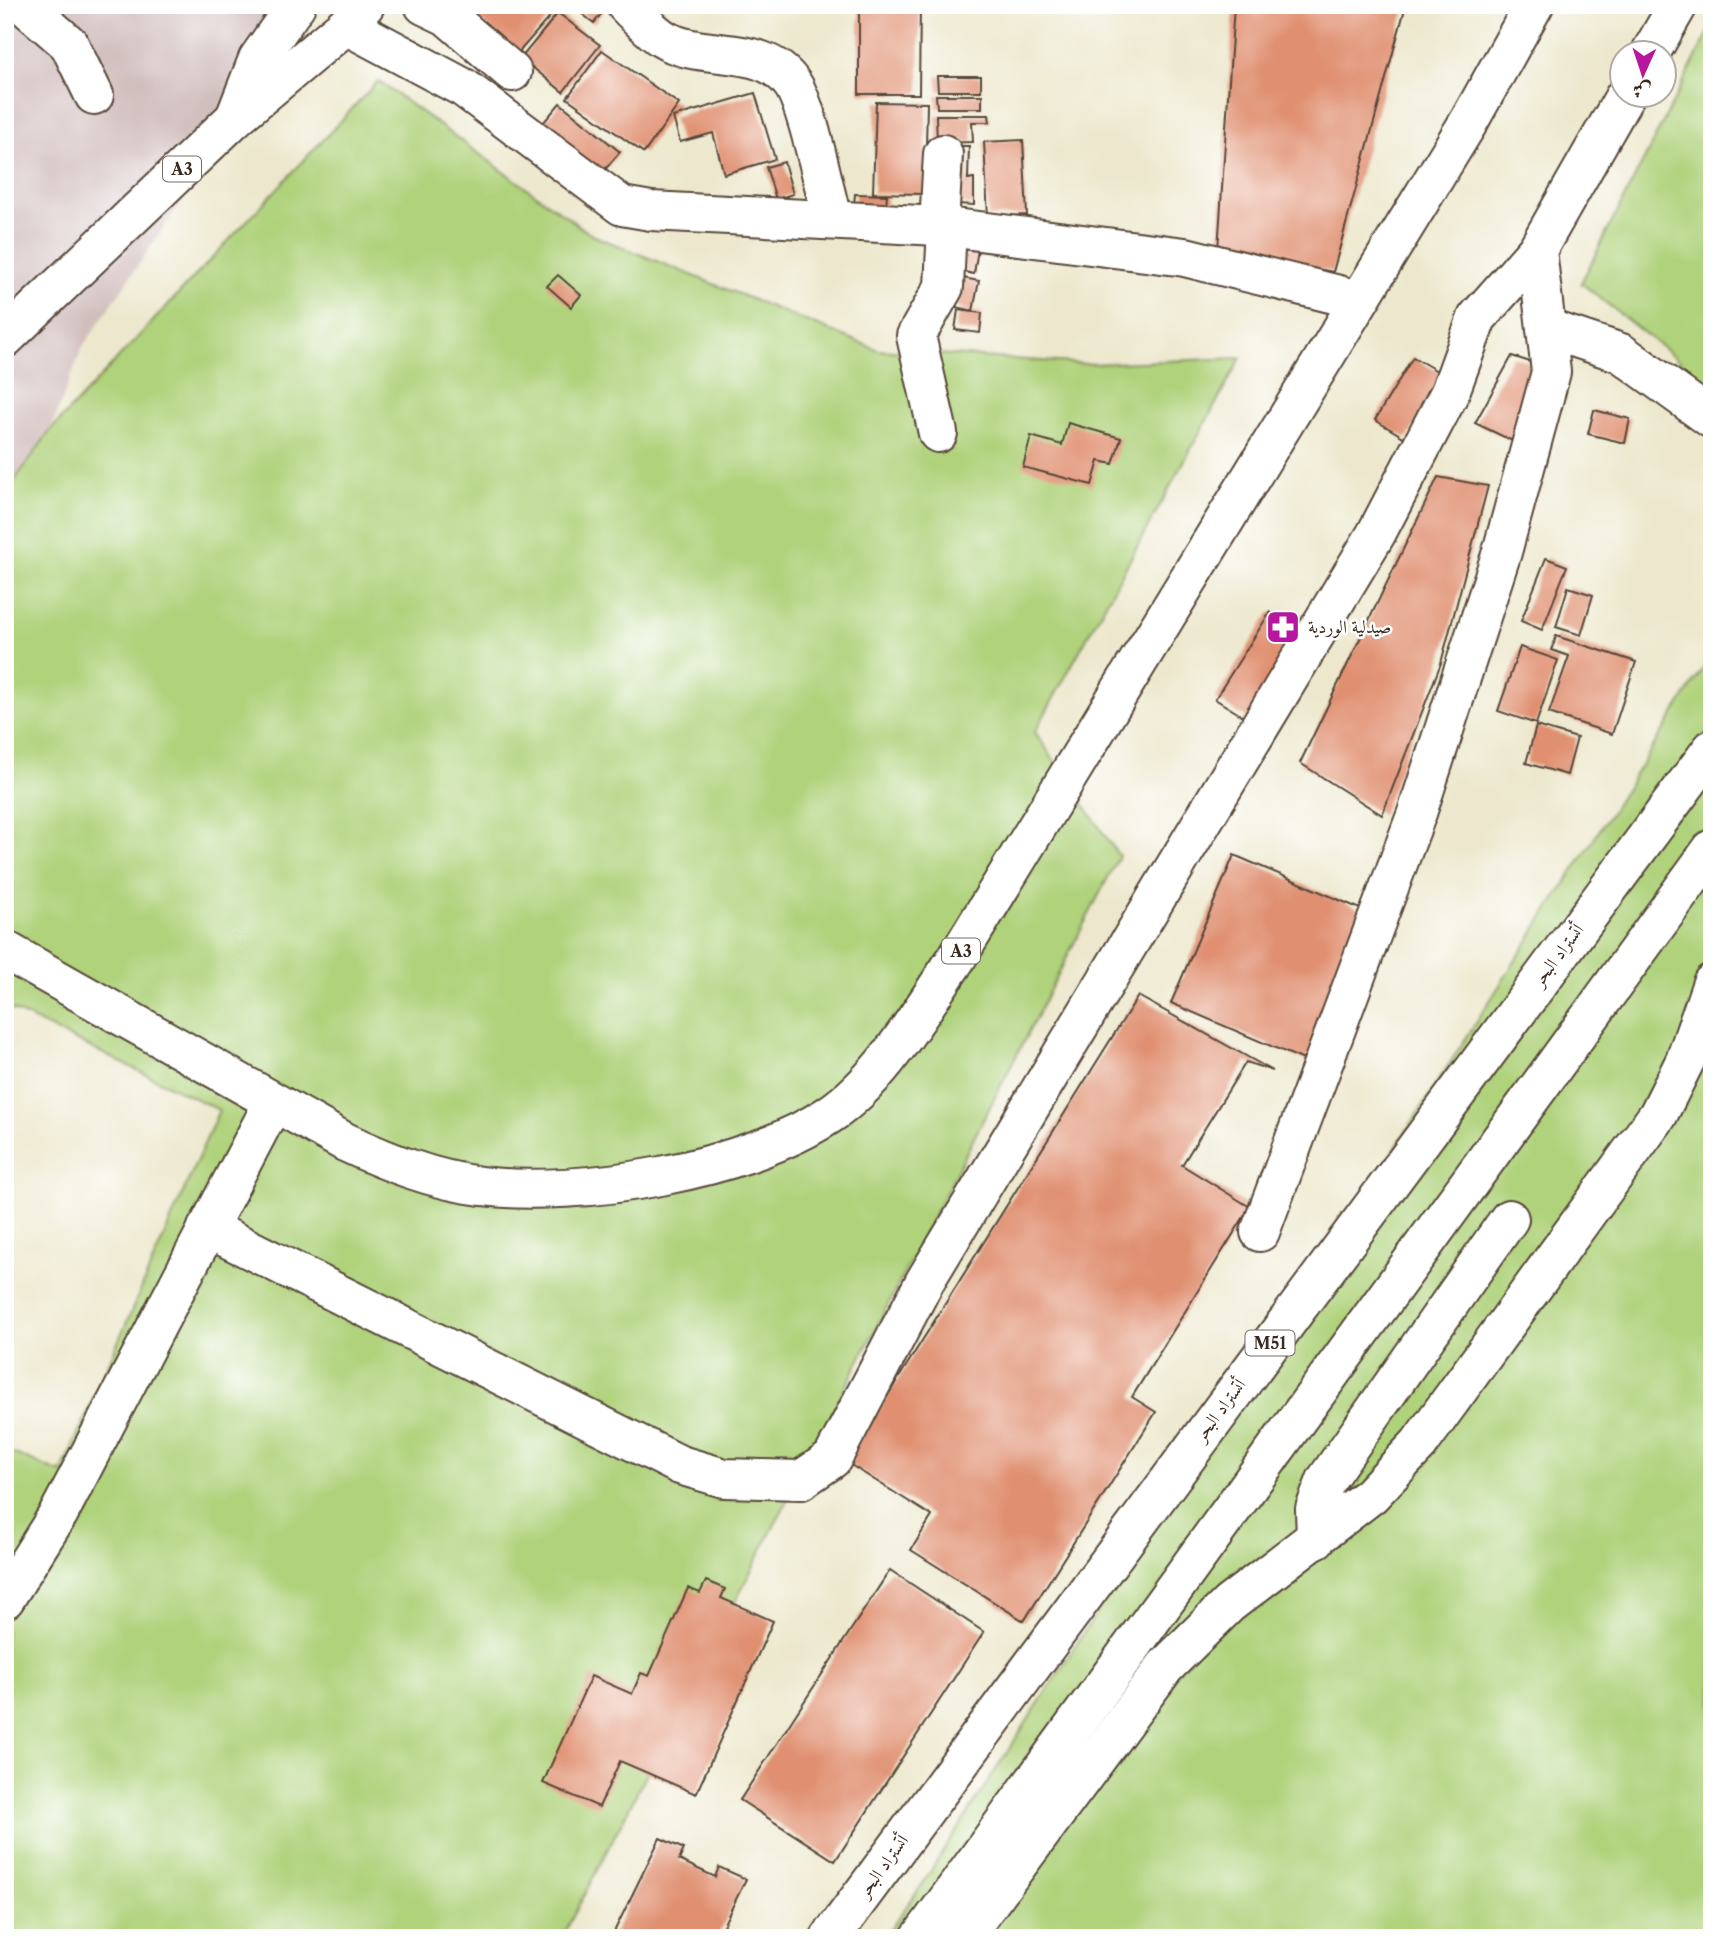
<svg xmlns="http://www.w3.org/2000/svg" width="1717" height="1943" viewBox="0 0 1717 1943" font-family="'Libre Caslon Text',Amiri,serif">
<rect width="100%" height="100%" fill="#fff"/>
<filter id="ink" filterUnits="userSpaceOnUse"><feTurbulence type="fractalNoise" baseFrequency=".0143" numOctaves="2"/><feDisplacementMap in="SourceGraphic" scale="14" xChannelSelector="R" yChannelSelector="G"/><feConvolveMatrix kernelMatrix="1 2 1 2 8 2 1 2 1" color-interpolation-filters="sRGB"/></filter>
<filter id="wash" filterUnits="userSpaceOnUse"><feTurbulence type="fractalNoise" baseFrequency=".00686" numOctaves="4" result="noise"/><feDisplacementMap in="SourceGraphic" scale="28" xChannelSelector="R" yChannelSelector="G"/><feGaussianBlur stdDeviation="1.57" result="paint"/><feColorMatrix in="noise" values="0 0 0 0 0 0 0 0 0 0 0 0 0 0 0 0 0 1.4 0 .05"/><feComposite in="paint" operator="in"/></filter>
<g filter="url(#wash)">
<rect width="100%" height="100%" fill="#ede8cd"/>
<polygon fill="#d1bfbe" points="5,5 315,5 82,348 50,431 5,494"/>
<g fill="#afd27a" stroke="#757e4c" stroke-width="2">
<polygon points="1712,26 1712,387 1581,283"/>
<polygon points="378,81 592,235 878,350 1087,364 1241,358 1035,732 1119,856 562,1938 5,1938 5,1450 61,1473 219,1110 5,1006 5,494 50,431"/>
<polygon points="1712,655 1712,1938 884,1938 923,1883"/>
</g>
<g id="blocks">
<g fill="#e09071">
<polygon points="463,5 560,5 518,53"/>
<polygon points="574,5 608,5 594,23 573,7"/>
<polygon points="859,5 920,5 919,94 859,94"/>
<polygon points="1234,5 1406,5 1333,272 1218,250"/>
<polygon points="558,13 600,45 563,92 521,58"/>
<polygon points="602,50 679,104 644,153 567,98"/>
<polygon points="937,76 981,76 981,91 938,91"/>
<polygon points="755,93 775,159 724,174 713,133 680,142 673,117"/>
<polygon points="936,95 982,95 982,108 937,108"/>
<polygon points="876,102 927,103 925,194 873,193"/>
<polygon points="560,103 620,152 597,179 537,130"/>
<polygon points="936,115 989,115 990,122 972,122 973,142 937,143"/>
<polygon points="1023,140 1027,215 988,217 984,142"/>
<polygon points="956,146 969,146 968,179 974,178 974,205 956,204"/>
<polygon points="784,162 793,194 776,199 766,167"/>
<polygon points="855,194 887,195 886,206 854,205"/>
<polygon points="964,247 978,249 974,274 960,271"/>
<polygon points="558,275 581,295 571,307 547,286"/>
<polygon points="963,278 979,281 973,311 956,307"/>
<polygon points="958,310 982,313 980,333 955,330"/>
<polygon points="1512,356 1545,367 1519,444 1475,423"/>
<polygon points="1413,357 1444,375 1407,439 1375,420"/>
<polygon points="1594,410 1630,419 1625,443 1588,434"/>
<polygon points="1068,423 1121,438 1113,464 1099,461 1092,485 1023,467 1031,436 1062,445"/>
<polygon points="1438,477 1488,486 1441,663 1382,815 1300,763"/>
<polygon points="1546,558 1567,566 1542,630 1521,621"/>
<polygon points="1568,587 1593,595 1581,635 1556,627"/>
<polygon points="1270,612 1307,635 1252,722 1215,699"/>
<polygon points="1556,636 1636,662 1612,734 1549,713 1569,656 1552,650"/>
<polygon points="1520,647 1558,660 1536,724 1498,711"/>
<polygon points="1536,726 1577,738 1567,775 1526,763"/>
<polygon points="1234,855 1370,913 1306,1061 1171,1003"/>
<polygon points="1138,996 1273,1071 1246,1062 1182,1165 1250,1207 1132,1397 1156,1412 1024,1621 911,1550 932,1516 846,1462"/>
<polygon points="890,1570 984,1632 835,1861 740,1800"/>
<polygon points="706,1581 725,1589 721,1598 773,1621 696,1794 620,1761 599,1807 543,1783 591,1676 632,1694 641,1673 649,1676 688,1588 700,1593"/>
<polygon points="660,1838 684,1849 679,1860 715,1877 719,1867 746,1879 717,1938 611,1938"/>
</g>
</g>
</g>
<g filter="url(#ink)">
<use href="#blocks" fill-opacity="0" stroke="#564638" stroke-width="2"/>
<g fill="none" stroke-linecap="round" stroke-linejoin="round">
<g stroke="#564638" stroke-width="42">
<g id="minor">
<polyline points="24,5 69,44 94,95"/>
<polyline points="424,5 447,16 512,72"/>
<path d="M626,5C637,16 649,29 662,38C702,63 764,41 793,85C808,108 824,188 832,219"/>
<polyline points="346,25 464,88 622,206 651,211 939,226 1185,257 1359,300"/>
<polyline points="1651,52 1678,5"/>
<polyline points="939,226 943,154"/>
<polyline points="1546,328 1621,353 1712,419"/>
<polyline points="938,433 916,336 944,287 947,227"/>
<polyline points="207,1228 680,1465 724,1478 801,1480 832,1459 925,1281 1376,534 1450,392 1477,318 1537,250"/>
<polyline points="1260,1232 1417,813 1502,552 1551,372 1537,250 1626,94"/>
<polyline points="1316,1539 1315,1509 1326,1480 1509,1219"/>
<polyline points="5,1599 59,1513 273,1103"/>
<polyline points="963,1938 1165,1667 1229,1604 1371,1495 1419,1444 1658,1115 1685,1061 1712,983"/>
</g>
</g>
<g stroke="#564638" stroke-width="42">
<polyline id="major" points="235,118 258,59 296,5"/>
</g>
<g stroke="#564638" stroke-width="42">
<g id="highway">
<polyline points="5,338 235,118 346,25 365,5"/>
<path d="M5,950L345,1142C388,1162 433,1180 481,1186C581,1198 744,1171 829,1115C884,1078 920,1011 956,959L1468,123L1534,5"/>
<polyline points="830,1938 1712,749"/>
<polyline points="920,1938 1712,849"/>
</g>
</g>
<use href="#minor" stroke="#fff" stroke-width="38"/>
<use href="#major" stroke="#fff" stroke-width="38"/>
<use href="#highway" stroke="#fff" stroke-width="38"/>
</g>
</g>
<defs>
<g id="pharmacy-square" transform="scale(1.75)"><rect x="-9" y="-9" width="18" height="18" rx="4" fill="#b5179e" stroke="#fff"/><path d="M-2-6h4v4h4v4h-4v4h-4v-4h-4v-4h4Z" fill="#fff"/></g>
</defs>
<g fill-rule="evenodd">
<use href="#pharmacy-square" x="1283" y="627"/>
</g>
<g text-anchor="middle" dominant-baseline="central" stroke-width="5" stroke-linejoin="round" paint-order="stroke">
<g fill="#fff" stroke="#766a62" stroke-width="2">
<rect x="163" y="156.5" width="38" height="25" rx="5"/>
<rect x="942" y="938.5" width="38" height="25" rx="5"/>
<rect x="1245.5" y="1330.5" width="49" height="25" rx="5"/>
</g>
<g font-size="16" font-weight="bold" fill="#3b2a1e">
<text x="182" y="169">A3</text>
<text x="961" y="951">A3</text>
<text x="1270" y="1343">M51</text>
</g>
<g font-size="18" fill="#3b2a1e" stroke="#fff" text-anchor="start">
<text x="1308" y="627">صيدلية الوردية</text>
</g>
<g font-size="18" fill="#3b2a1e" stroke="#fff">
<text transform="translate(1558 955) rotate(-53)">أتستراد البحر</text>
<text transform="translate(1220 1410) rotate(-53)">أتستراد البحر</text>
<text transform="translate(883 1866) rotate(-54)">أتستراد البحر</text>
</g>
</g>
<rect width="1717" height="1943" fill="none" stroke="#fff" stroke-width="28"/>
<g transform="translate(1643 74) rotate(183)"><circle r="33" fill="#ffffff" stroke="#b1aaa5" stroke-width="2"/>
<path d="M0-5L12 26L0 18L-12 26Z" fill="#b5179e"/>
<text y="-10" font-size="19" font-weight="bold" text-anchor="middle" fill="#3b2a1e">ش</text>
</g>
</svg>
